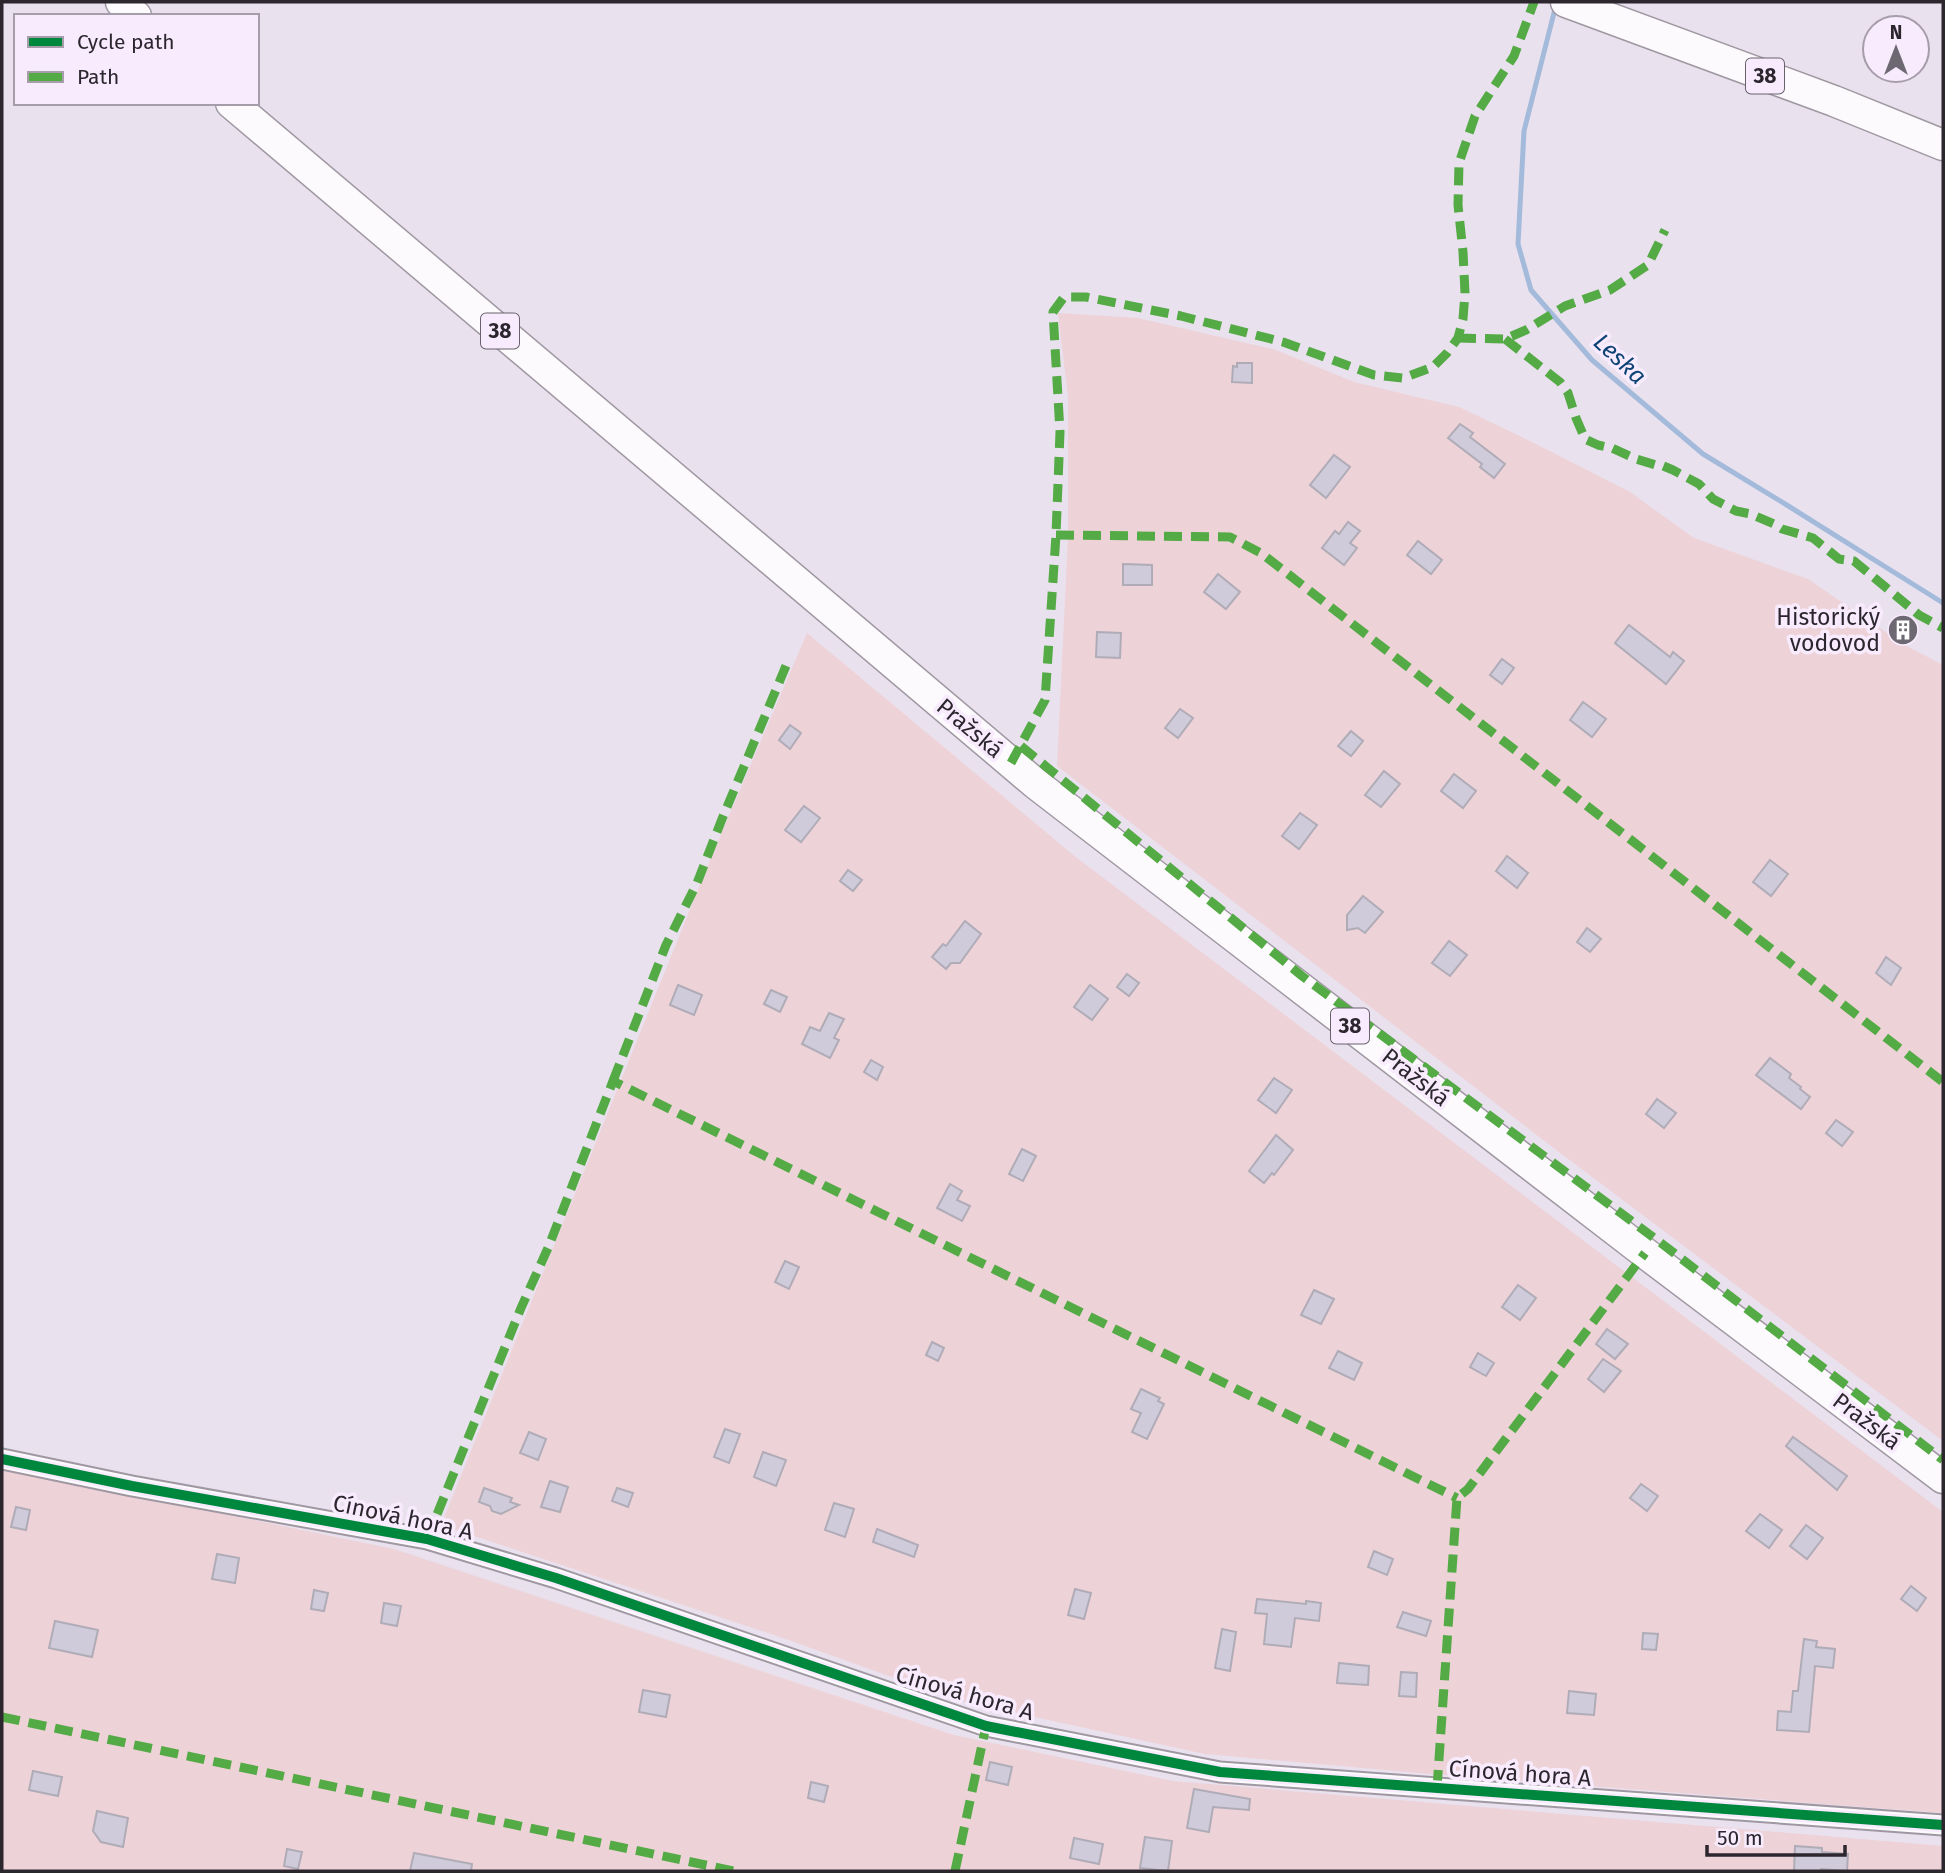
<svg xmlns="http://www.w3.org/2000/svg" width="1945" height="1873" viewBox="0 0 1945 1873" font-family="'Fira Sans',sans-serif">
<rect width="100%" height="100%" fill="#eae1ee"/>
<g fill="#edd2d7">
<polygon points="1058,313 1138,318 1276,350 1354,382 1459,407 1532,442 1630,492 1694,538 1808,579 1903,644 1943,665 1943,1441 1555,1149 1057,766 1068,537 1068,397"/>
<polygon points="807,633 1077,858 1943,1512 1943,1813 1419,1773 1205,1754 956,1700 780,1637 441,1525 708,865"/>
<polygon points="2,1468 394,1549 954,1735 1173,1781 1943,1846 1943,1871 2,1871"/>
</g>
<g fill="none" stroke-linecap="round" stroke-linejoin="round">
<polyline stroke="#a3badb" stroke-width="5" points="1556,5 1524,131 1518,244 1531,290 1592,360 1703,454 1790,507 1943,603"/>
</g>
<g fill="#cfcbdb" stroke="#b0acb7" stroke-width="2">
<polygon points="1237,363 1252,363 1252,383 1232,382 1233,366 1237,367"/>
<polygon points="1460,424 1473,433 1470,437 1505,464 1494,478 1480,467 1482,464 1448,438"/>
<polygon points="1334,455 1350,467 1326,498 1310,485"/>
<polygon points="1348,522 1360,531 1350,543 1357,548 1344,565 1322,548 1335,531 1339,534"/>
<polygon points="1418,541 1442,560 1431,574 1407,555"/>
<polygon points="1123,564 1152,565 1152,585 1123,585"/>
<polygon points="1218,574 1240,592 1226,609 1204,592"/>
<polygon points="1901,620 1913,627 1905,641 1893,633"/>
<polygon points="1629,625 1670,657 1673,652 1684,661 1666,684 1615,643"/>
<polygon points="1097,632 1121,633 1120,658 1096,657"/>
<polygon points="1502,659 1514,668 1502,684 1490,675"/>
<polygon points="1583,702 1606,719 1592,737 1570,720"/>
<polygon points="1180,709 1193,718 1178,738 1165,728"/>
<polygon points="790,725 801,733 790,749 779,740"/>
<polygon points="1351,731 1363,741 1351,756 1338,746"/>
<polygon points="1384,771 1400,784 1381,807 1365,795"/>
<polygon points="1454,774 1476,791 1463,808 1441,791"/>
<polygon points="804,806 820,818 801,842 785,830"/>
<polygon points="1300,813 1317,825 1299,849 1282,836"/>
<polygon points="1507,856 1528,873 1517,888 1496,871"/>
<polygon points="1770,860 1788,874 1771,896 1753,882"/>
<polygon points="848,870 862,880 853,891 840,881"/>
<polygon points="1363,896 1383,912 1365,933 1358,928 1347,930 1347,915"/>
<polygon points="965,921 981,934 960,963 951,963 946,969 932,957 943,944 946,946"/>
<polygon points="1587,928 1601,939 1590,952 1577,942"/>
<polygon points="1449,941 1467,955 1450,976 1432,963"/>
<polygon points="1886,957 1901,968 1891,985 1876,973"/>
<polygon points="1127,974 1139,983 1129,996 1117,987"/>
<polygon points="678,985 702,995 694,1015 670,1005"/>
<polygon points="1090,985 1108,999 1092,1020 1074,1007"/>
<polygon points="771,990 787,997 780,1012 764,1004"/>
<polygon points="829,1013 844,1019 834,1038 839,1040 830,1058 802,1044 810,1027 820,1031"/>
<polygon points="1770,1058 1791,1074 1789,1078 1801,1087 1800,1089 1810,1097 1801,1109 1756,1075"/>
<polygon points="871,1060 883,1067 877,1080 864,1072"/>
<polygon points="1274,1078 1292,1090 1276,1113 1258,1100"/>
<polygon points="1657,1099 1676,1113 1664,1128 1646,1114"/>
<polygon points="1836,1120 1853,1132 1842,1146 1826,1133"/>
<polygon points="1276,1135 1293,1150 1274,1175 1272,1173 1264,1183 1249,1171"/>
<polygon points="1022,1149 1036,1156 1023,1181 1009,1174"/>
<polygon points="950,1184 962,1191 957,1200 970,1206 962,1221 937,1208"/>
<polygon points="785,1261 799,1267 789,1289 775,1282"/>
<polygon points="1518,1285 1536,1298 1520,1320 1502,1307"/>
<polygon points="1314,1290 1334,1299 1321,1324 1301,1315"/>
<polygon points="1607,1329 1628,1344 1615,1359 1596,1344"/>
<polygon points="932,1342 944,1348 938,1361 926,1355"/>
<polygon points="1338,1351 1362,1363 1354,1380 1329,1368"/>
<polygon points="1478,1353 1494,1363 1486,1376 1470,1367"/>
<polygon points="1603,1359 1621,1371 1604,1392 1588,1379"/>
<polygon points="1141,1389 1160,1398 1158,1401 1164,1404 1147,1439 1132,1432 1141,1413 1131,1409"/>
<polygon points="725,1429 740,1434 729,1463 714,1457"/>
<polygon points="529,1432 546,1439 538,1460 520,1453"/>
<polygon points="1793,1437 1847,1476 1837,1490 1786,1446"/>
<polygon points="763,1452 786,1460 776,1486 754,1477"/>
<polygon points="550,1481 568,1487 560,1512 541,1507"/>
<polygon points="1641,1484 1658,1496 1647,1511 1630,1498"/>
<polygon points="484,1488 512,1498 510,1502 519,1505 501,1514 492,1511 490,1506 479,1502"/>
<polygon points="617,1488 633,1493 628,1507 612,1501"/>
<polygon points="834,1503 854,1509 845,1537 825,1530"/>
<polygon points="16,1507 30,1510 26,1530 11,1527"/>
<polygon points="1760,1514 1782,1530 1769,1548 1746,1531"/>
<polygon points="1806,1525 1823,1538 1807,1559 1790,1546"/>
<polygon points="877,1529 918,1545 914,1557 873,1542"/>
<polygon points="1374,1551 1393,1559 1387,1575 1368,1567"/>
<polygon points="217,1554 239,1558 235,1583 212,1579"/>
<polygon points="1911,1586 1926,1598 1917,1611 1901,1599"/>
<polygon points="1075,1589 1091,1593 1084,1619 1068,1615"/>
<polygon points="314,1590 328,1593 324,1611 311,1609"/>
<polygon points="1257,1599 1306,1604 1306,1601 1321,1603 1319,1621 1295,1618 1291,1647 1264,1644 1267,1614 1255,1613"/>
<polygon points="384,1603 401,1606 397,1626 381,1623"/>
<polygon points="1403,1612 1431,1621 1426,1636 1397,1627"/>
<polygon points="55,1621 98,1630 92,1657 49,1648"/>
<polygon points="1222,1629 1236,1632 1230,1671 1215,1668"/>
<polygon points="1643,1633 1658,1634 1656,1650 1642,1649"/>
<polygon points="1804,1639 1817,1641 1816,1647 1835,1649 1833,1668 1815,1666 1809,1732 1777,1730 1778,1711 1791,1712 1793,1691 1798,1691"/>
<polygon points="1339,1663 1369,1666 1368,1685 1337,1683"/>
<polygon points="1401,1672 1417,1673 1416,1697 1399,1696"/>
<polygon points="643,1690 670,1695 666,1717 639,1712"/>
<polygon points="1569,1691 1596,1694 1594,1715 1567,1713"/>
<polygon points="990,1762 1012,1767 1008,1785 986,1780"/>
<polygon points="33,1771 62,1777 58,1796 29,1790"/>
<polygon points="811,1782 828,1786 824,1802 808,1798"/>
<polygon points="1194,1789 1250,1799 1249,1810 1213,1807 1209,1832 1187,1828"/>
<polygon points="97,1811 128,1818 123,1847 101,1842 93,1831"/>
<polygon points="1145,1837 1172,1841 1168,1871 1140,1868"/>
<polygon points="1074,1838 1103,1844 1099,1864 1070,1858"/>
<polygon points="1795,1846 1822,1848 1822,1852 1848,1854 1847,1871 1821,1869 1820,1871 1794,1871"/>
<polygon points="287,1849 302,1852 298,1869 284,1866"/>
<polygon points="414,1853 472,1864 471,1871 410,1871"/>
</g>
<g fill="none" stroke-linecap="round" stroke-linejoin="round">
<g stroke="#9f98a2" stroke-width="23">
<polyline id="minor" points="2,1459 132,1486 427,1539 556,1578 986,1726 1220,1772 1943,1825"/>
</g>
<g stroke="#9f98a2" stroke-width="33">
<g id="primary">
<polyline points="121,2 136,16"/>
<polyline points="1566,2 1834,101 1943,145"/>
<polyline points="231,103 1036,784 1645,1253 1943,1478"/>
</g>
</g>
<use href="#minor" stroke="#fcfafc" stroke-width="19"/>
<use href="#primary" stroke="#fcfafc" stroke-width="30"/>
<g stroke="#54aa45" stroke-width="9" stroke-dasharray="18 9" stroke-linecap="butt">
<polyline points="1458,338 1505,339 1526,330 1565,306 1610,290 1648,265 1665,230"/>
<polyline points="1505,339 1560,382 1568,393 1576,418 1585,439 1598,445 1612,448 1636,459 1656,465 1661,465 1673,470 1699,484 1713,499 1736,511 1751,514 1774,524 1782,529 1813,538 1839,559 1854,561 1919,615 1943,628"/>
<polyline points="1056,535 1230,537 1261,553 1943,1082"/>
<polyline points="1021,746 1302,976 1661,1243 1943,1460"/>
<polyline points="1011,763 1045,700 1056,535 1060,432 1053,312 1064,297 1086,297 1181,316 1283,342 1374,375 1403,378 1433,367 1447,353 1458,338 1463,319 1465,293 1463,252 1458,205 1459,163 1475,116 1514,56 1534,2"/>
<polyline points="613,1081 666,945 697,883 722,819 788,661"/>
<polyline points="427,1539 521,1308 548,1248 613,1081 1457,1498"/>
<polyline points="2,1717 734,1871"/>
<polyline points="1437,1788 1457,1498 1468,1489 1645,1253"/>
<polyline points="955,1871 986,1726"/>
</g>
<g stroke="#f8ebfd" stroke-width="15">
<polyline id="cycleway" points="2,1459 132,1486 427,1539 556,1578 986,1726 1220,1772 1943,1825"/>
</g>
<use href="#cycleway" stroke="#00873e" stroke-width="10"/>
</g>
<defs>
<g id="building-disc" transform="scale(1.575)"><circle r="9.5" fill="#6e6872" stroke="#f8ebfd"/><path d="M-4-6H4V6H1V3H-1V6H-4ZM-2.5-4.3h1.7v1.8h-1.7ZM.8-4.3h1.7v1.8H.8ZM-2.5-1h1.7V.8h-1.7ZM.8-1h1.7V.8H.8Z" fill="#fff"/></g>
</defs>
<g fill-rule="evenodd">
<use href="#building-disc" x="1903" y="630"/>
</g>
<g text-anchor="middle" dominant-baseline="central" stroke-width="7" stroke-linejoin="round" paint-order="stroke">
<g fill="#f8ebfd" stroke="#69626d" stroke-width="2">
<rect x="1746" y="58.5" width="38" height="35" rx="5"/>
<rect x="481" y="313.5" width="38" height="35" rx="5"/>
<rect x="1331" y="1008.5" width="38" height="35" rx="5"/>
</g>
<g font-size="21" font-weight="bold" fill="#2c272f">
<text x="1765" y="76">38</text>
<text x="500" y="331">38</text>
<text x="1350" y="1026">38</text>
</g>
<g font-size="23" fill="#2c272f" stroke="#f8ebfd" text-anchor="end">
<text x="1880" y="617">Historický<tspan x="1880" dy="26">vodovod</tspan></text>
</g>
<g font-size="23" fill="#2c272f" stroke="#f8ebfd">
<text transform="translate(970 728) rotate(40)">Pražská</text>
<text transform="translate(1416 1077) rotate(38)">Pražská</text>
<text transform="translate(1867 1421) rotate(37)">Pražská</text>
<text transform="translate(403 1517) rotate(12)">Cínová hora A</text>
<text transform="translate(965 1693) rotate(16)">Cínová hora A</text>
<text transform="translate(1520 1773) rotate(4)">Cínová hora A</text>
</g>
<g font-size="24" font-style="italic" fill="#0d4275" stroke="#f8ebfd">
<text transform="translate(1620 359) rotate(43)">Leska</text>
</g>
</g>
<rect width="1945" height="1873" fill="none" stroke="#2c272f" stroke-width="7"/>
<rect x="14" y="14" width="245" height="91" fill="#f8ebfd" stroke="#a69dab" stroke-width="2"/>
<rect x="28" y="37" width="35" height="10" fill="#00873e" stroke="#a69dab" stroke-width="2"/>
<text x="77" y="49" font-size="21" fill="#2c272f">Cycle path</text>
<rect x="28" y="72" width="35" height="10" fill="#54aa45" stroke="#a69dab" stroke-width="2"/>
<text x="77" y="84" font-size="21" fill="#2c272f">Path</text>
<g transform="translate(1896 49)"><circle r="33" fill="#f8ebfd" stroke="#a69dab" stroke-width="2"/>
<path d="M0-5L12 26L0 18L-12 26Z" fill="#6e6872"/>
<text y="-10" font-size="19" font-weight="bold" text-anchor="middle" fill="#2c272f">N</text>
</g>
<path d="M1707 1845v10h138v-10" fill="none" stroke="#2c272f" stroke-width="3.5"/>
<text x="1717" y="1845" font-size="21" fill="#2c272f" stroke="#f8ebfd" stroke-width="5" paint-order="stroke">50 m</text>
</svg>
